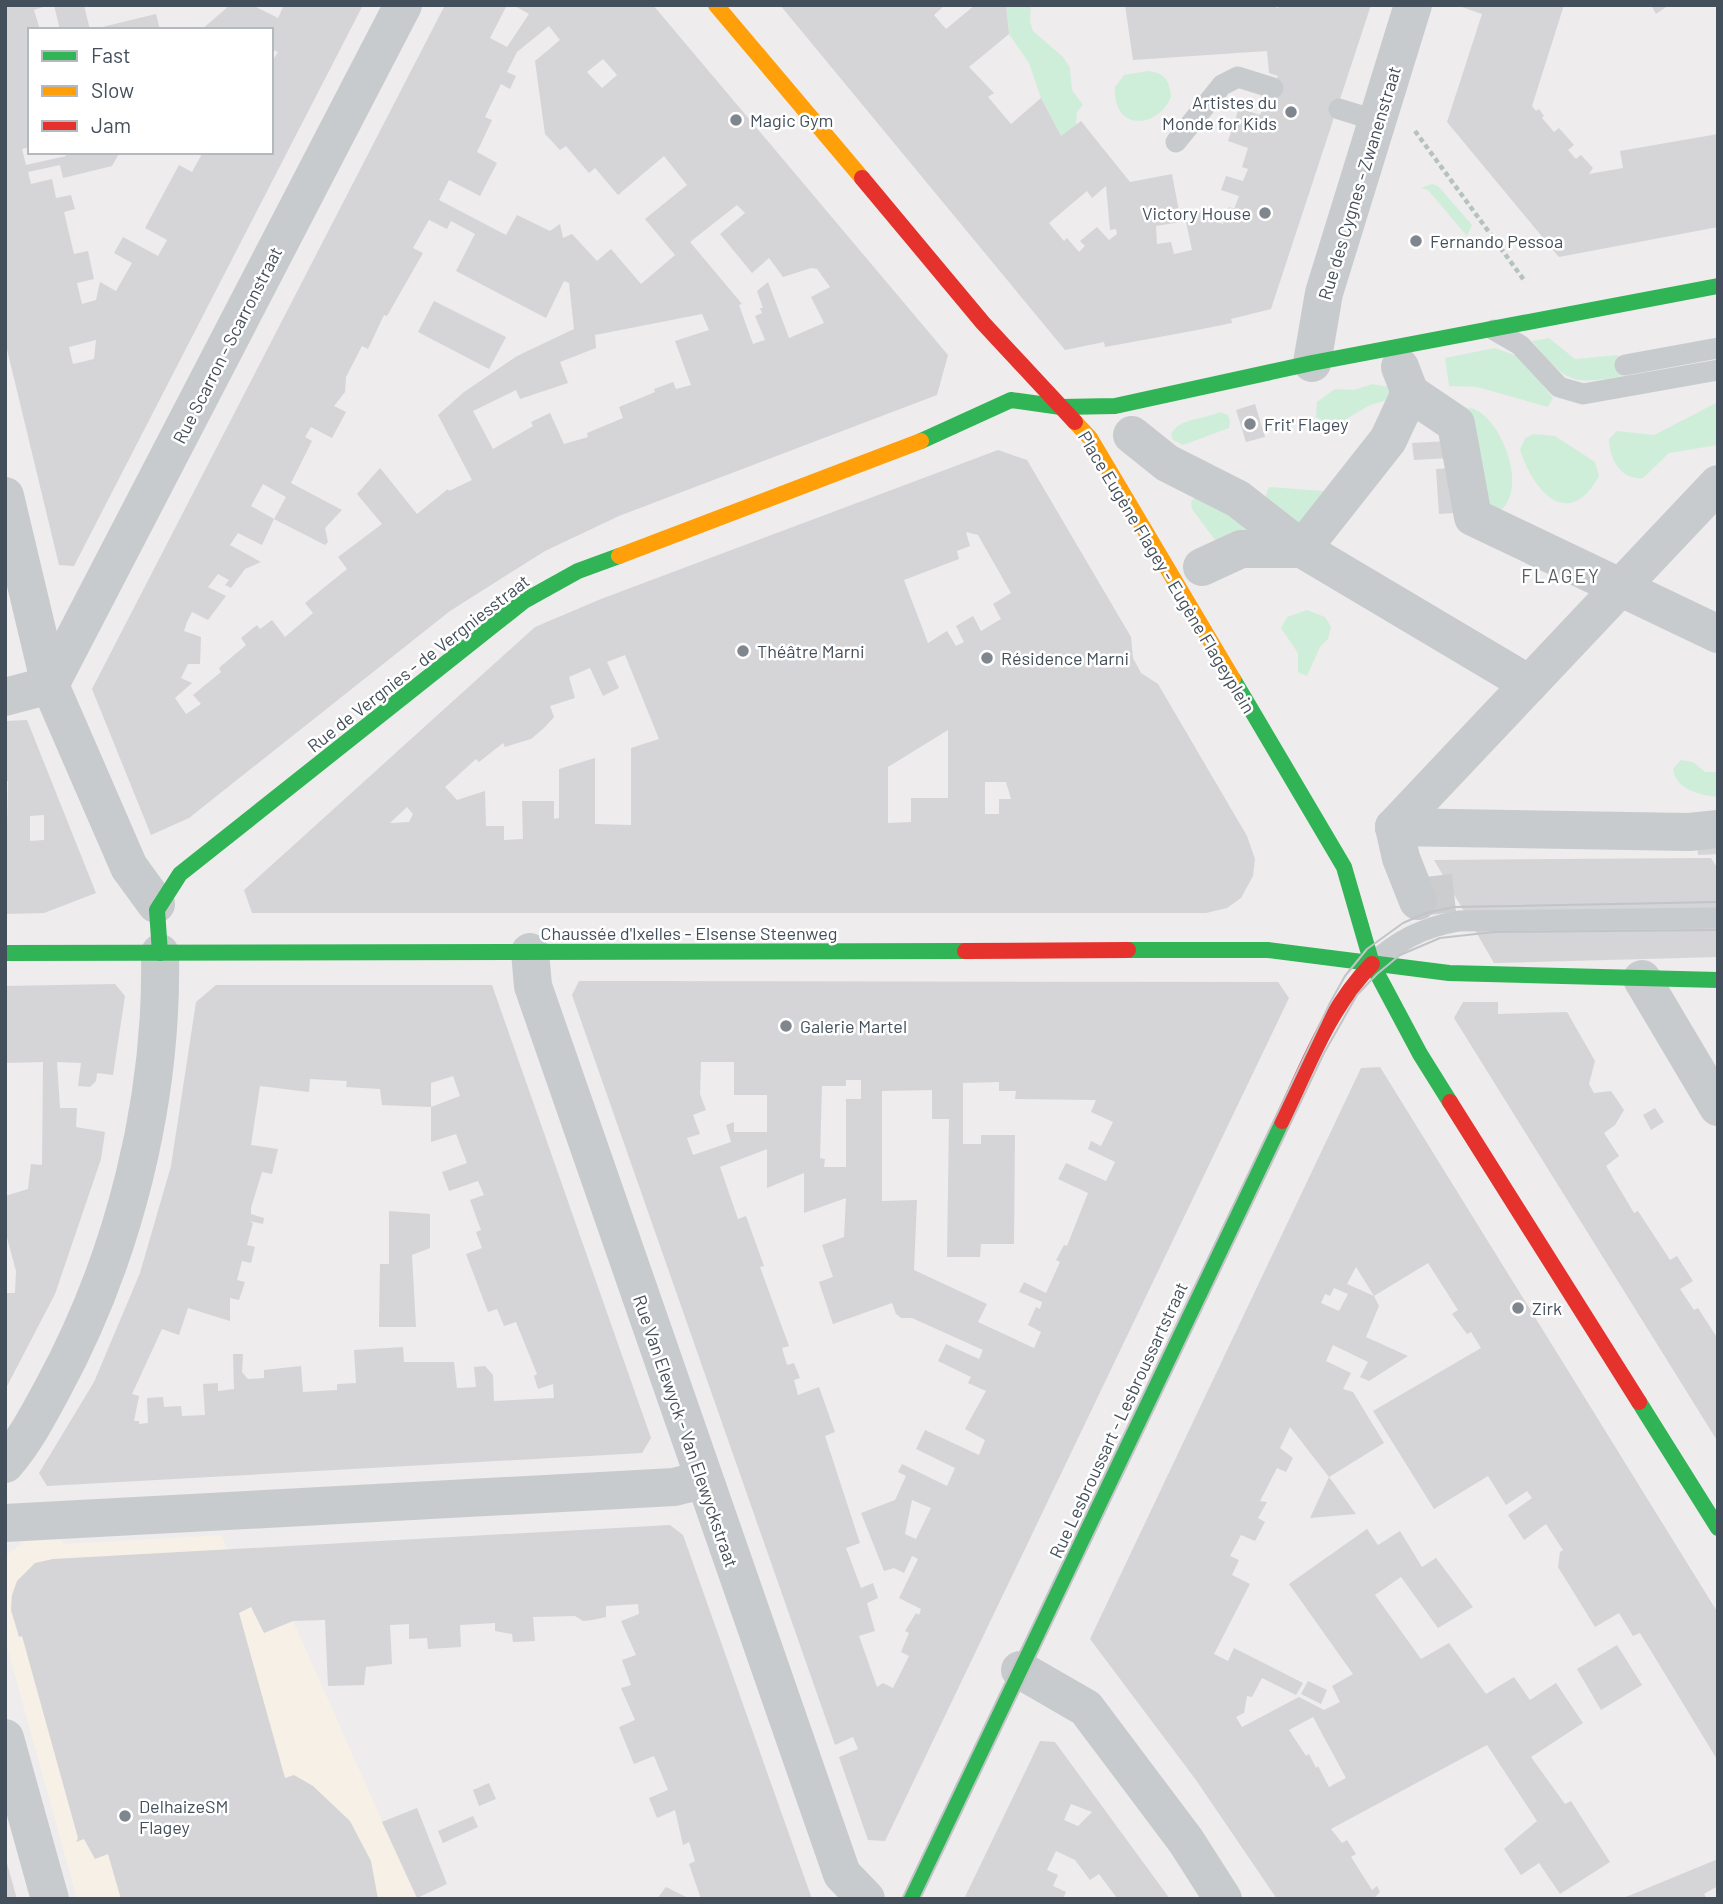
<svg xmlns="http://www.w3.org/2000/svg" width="1723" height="1904" viewBox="0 0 1723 1904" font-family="Barlow,sans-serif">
<rect width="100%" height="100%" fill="#eeecec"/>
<polygon fill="#f6f0e6" points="57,1534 64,1544 221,1535 264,1633 293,1621 417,1899 77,1899 5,1640 5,1556 29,1538"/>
<g fill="#cfeeda">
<polygon points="1006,5 1031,5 1030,21 1033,31 1063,57 1070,68 1072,90 1083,105 1077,112 1076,125 1061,136 1041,98 1029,63 1009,34"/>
<path d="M1148,71C1165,73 1169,80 1171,97C1157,130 1112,131 1115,87L1124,75Z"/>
<polygon points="1432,184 1438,186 1472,225 1467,236 1428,190 1421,188"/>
<path d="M1549,338L1575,359L1618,355L1622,376C1569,386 1566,381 1532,341Z"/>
<polygon points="1495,348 1520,357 1553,398 1548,407 1477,387 1449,386 1445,358"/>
<polygon points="1372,384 1389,387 1394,398 1370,405 1333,427 1316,417 1317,402 1335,389 1354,390"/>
<path d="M1718,402V445L1669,453L1643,478C1621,480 1609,459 1609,439L1617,431L1654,435Z"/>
<path d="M1471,408C1499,415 1529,485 1501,510L1488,512L1464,410Z"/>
<path d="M1219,412L1228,415L1230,421L1229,428L1183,445L1173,440L1171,434C1181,417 1204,420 1219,412Z"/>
<path d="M1534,434L1555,436L1595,462L1599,476C1569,531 1534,493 1520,450L1525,438Z"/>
<polygon points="1269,487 1323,491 1327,496 1306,529 1265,498"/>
<polygon points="1200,492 1251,534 1215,540 1192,509 1191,502"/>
<polygon points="1307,610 1325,617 1331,627 1328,639 1320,647 1307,676 1298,672 1298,653 1281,628 1287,617"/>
<path d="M1681,760L1693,762L1705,772H1718V797C1700,795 1676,790 1673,769Z"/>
</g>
<g fill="#d5d4d7" fill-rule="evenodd">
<path d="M5,5H49L34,10L40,30H30V147L22,149L26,165L66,156L65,152H120L112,166L63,178L60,165L28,172L31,184L52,179L56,198L71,195L75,209L64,212L74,254L88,251L94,279L77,283L82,304L96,300L100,282L116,291L132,263L114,253L123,237L158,256L167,240L145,228L179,165L192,172L203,152H271V63L278,52L271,49V30H201L230,5H252L278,18L284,5H363L74,566L59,565L5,341ZM96,340L94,359L73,364L69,347Z"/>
<polygon points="54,5 84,5 90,30 60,30"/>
<path d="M445,5H507L490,38L507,47L529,14L513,5H653L948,355L937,395L619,516L545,551L450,611L189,818L151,835L92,689ZM549,26L560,40L535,61L545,134L560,150L566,146L589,173L595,168L618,195L664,156L687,185L645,219L675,255L641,284L611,249L597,261L572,234L563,238L560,224L550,231L517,215L506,235L439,200L449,180L480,196L497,163L477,152L492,120L485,117L501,84L510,89L516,76L507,72L517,52ZM603,59L617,75L602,88L587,72ZM737,205L745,213L720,234L752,273L769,258L783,277L811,268L817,269L830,287L811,297L824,323L789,338L768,282L757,291L763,308H760L762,313L755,316L765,340L753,344L739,305L742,304L690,242ZM429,220L447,229L451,221L475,234L456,271L546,318L564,281L569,283L574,329L517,356L464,392L438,415L472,480L449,491L448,489L417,514L380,468L357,494L382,524L338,557L347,569L305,603L313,613L285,637L272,620L260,629L257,625L241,638L246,645L219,668L221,672L193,695L201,704L186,714L175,698L192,683L181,678L188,664H200L201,637L184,631L187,622L192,612L208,620L226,596L208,587L218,574L229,580L225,585L231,588L245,569L261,562L230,545L238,533L262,545L274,519L325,545L328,542L325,528L342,510L291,483L312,441L305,437L311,427L332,438L346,412L334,406L345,392L346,377L362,346L368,349L384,315L387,316L423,253L413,248ZM702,314L709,330L675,341L691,385L676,389L673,382L654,389L655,392L619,407L623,418L587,433L588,437L564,444L550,413L531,422L533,426L493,449L473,411L516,390L520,399L568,383L560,362L596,348L595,335ZM263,484L286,497L274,519L251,506Z"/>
<path d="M780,5H945L934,15L946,29L975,5H1006L1009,34L969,67L994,93L988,97L1011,124L1041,98L1061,136L1081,121L1130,182L1172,174L1181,222L1156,226L1157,244L1171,242L1174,254L1192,250L1186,222L1192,221L1196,209L1216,216L1215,221L1223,224L1229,207L1234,209L1239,196L1221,190L1226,176L1243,181L1248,169L1242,167L1248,148L1228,141L1239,108L1260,115L1278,76L1269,73L1267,51L1133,60L1125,5H1271L1278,8L1279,5H1371L1271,309L1231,319L1232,323L1192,331L1105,347L1104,342L1065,350ZM1106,186L1110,230L1116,229L1117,234L1109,240L1097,227L1080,241L1085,246L1079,252L1067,238L1064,241L1049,223L1087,191L1092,198Z"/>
<polygon points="1456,5 1564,5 1532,106 1536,111 1539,109 1544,116 1542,118 1554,132 1559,128 1574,145 1568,150 1576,159 1581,155 1593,168 1589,174 1623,168 1620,151 1718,134 1718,227 1559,257 1447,122 1482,14"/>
<polygon points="1651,5 1669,5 1656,14"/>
<polygon points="156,14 160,30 94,30 94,29"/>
<polygon points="434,301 506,337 489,369 418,332"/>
<polygon points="1255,404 1265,437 1246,442 1236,410"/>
<polygon points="1449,441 1450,458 1414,460 1412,443"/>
<path d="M998,450L1027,460L1131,637L1133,658L1141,673L1158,684L1247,836L1255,859L1253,876L1241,898L1227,908L1206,913H252L244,890L535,627L601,599ZM966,532L978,535L1011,593L993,604L1001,619L981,631L973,616L956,626L964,642L956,646L947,631L928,643L904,580L959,559L957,551L970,546ZM625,655L659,739L631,748V825L595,824V758L559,769V818L554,819V801H522L523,839L504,840V826H486L485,791L457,800L445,787L476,759L479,762L503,743L505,747L531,739L543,729L554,717L550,706L575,698L569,677L590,668L603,696L619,688L607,662ZM948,730V798H911V822L888,823V767ZM985,782H1006L1011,799H999V814H985ZM407,807L413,814L409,822L390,823Z"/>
<polygon points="1451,468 1454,513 1439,514 1436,469"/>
<path d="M27,720L96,893L44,913L5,914L8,781H5V721ZM44,815V840L30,841V816Z"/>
<polygon points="1718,837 1718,854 1698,855 1697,838"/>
<polygon points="1711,858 1718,869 1718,957 1494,963 1434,860"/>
<path d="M579,981L1278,982L1289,998L885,1841L868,1840L839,1757L858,1749L853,1737L835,1745L572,995ZM701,1062H734V1095H767V1132H734V1122L726,1125L731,1142L693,1155L687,1138L700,1134L693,1115L706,1110L700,1094ZM846,1080H861V1099H846V1167H824L825,1159L820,1158L822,1086H846ZM999,1082V1091H1016L1015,1099L1096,1100L1091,1112L1113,1122L1101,1146L1091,1141L1088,1149L1115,1162L1106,1181L1066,1163L1058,1179L1088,1193L1067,1246L1064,1245L1056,1260L1060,1262L1046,1293L1024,1282L1019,1292L1042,1302L1040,1309L1036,1307L1028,1325L1041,1332L1034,1348L978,1322L987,1304L914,1270L917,1200L882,1201V1091L932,1090V1119H949L947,1257H980L981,1244H1014L1015,1135H981V1144H963V1083ZM767,1149V1188L804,1173V1213L846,1198L844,1237L822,1245L833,1277L819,1282L833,1324L892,1303L896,1314L901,1318H912L983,1350L979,1359L946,1344L938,1361L971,1377L968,1383L986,1391L965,1429L985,1440L979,1455L925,1430L916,1449L955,1468L947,1486L902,1464L898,1472L906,1476L895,1500L861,1513L884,1571L894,1568L904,1573L912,1556L918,1559L899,1598L921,1609L919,1615L916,1613L905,1631L909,1633L901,1652L909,1656L893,1688L883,1683L877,1687L859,1636L875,1631L867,1603L878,1598L873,1583L861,1588L846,1548L860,1543L825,1436L835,1432L819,1387L798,1395L794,1380L800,1378L794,1363L787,1365L782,1348L789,1346L760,1267L764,1266L746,1216L738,1219L720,1167ZM912,1500L931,1508L916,1539L905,1534Z"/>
<polygon points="115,984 125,996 113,1075 97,1073 96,1081 90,1087 78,1086 81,1063 57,1062 60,1108 77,1108 76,1127 105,1132 101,1159 55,1294 5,1390 5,1293 15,1293 16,1271 5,1230 5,1196 28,1189 31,1164 42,1165 43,1062 5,1063 5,986"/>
<path d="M216,985H492L651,1438L642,1453L47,1486L39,1473L94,1382L140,1273L171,1166L196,1002ZM453,1076L460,1096L431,1107V1142L456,1134L467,1163L442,1172L449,1191L478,1181L484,1195L470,1200L481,1230L476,1232L482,1248L466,1254L488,1312L497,1309L504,1326L516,1322L537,1374L534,1376L538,1389L553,1384L554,1398L494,1401L493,1375L485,1366L474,1367L476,1387L457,1388L454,1362H404L403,1347L354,1350L356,1383L337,1384V1390L303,1392L301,1366L264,1370V1378L248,1379L242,1372L243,1354H233L234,1389L218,1391V1383L203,1384L205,1415L182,1416L181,1406L164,1407L163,1397L147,1398L148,1423L139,1424V1421H134L139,1396L132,1394L162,1329L179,1335L188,1308L230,1321V1298L239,1300L245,1282L237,1280L242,1261L251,1263L255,1247L247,1245L253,1223L249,1221L263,1224L264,1218L251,1214V1208L262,1172L272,1174L278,1149L251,1145L260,1086L309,1092L310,1079L347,1081L346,1087L380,1089L382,1105L431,1107V1083Z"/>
<polygon points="1463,1002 1498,1002 1498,1014 1567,1012 1595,1061 1589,1084 1594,1093 1611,1091 1624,1110 1615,1125 1604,1133 1619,1156 1606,1166 1634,1213 1638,1211 1670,1260 1677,1256 1693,1281 1680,1289 1694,1310 1698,1308 1718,1339 1718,1442 1454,1018"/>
<path d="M1380,1067L1718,1613V1761L1640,1633L1633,1636L1619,1613L1595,1627L1558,1567L1560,1552L1563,1550L1546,1524L1524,1540L1508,1515L1532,1498L1527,1491L1506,1505L1488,1476L1434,1509L1373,1411L1481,1348L1471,1332L1467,1334L1452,1314L1458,1310L1428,1263L1374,1296L1356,1267L1347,1284L1374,1296L1379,1306L1366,1337L1408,1356L1369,1381L1360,1377L1368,1362L1333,1345L1326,1361L1351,1373L1343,1389L1353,1392L1384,1443L1329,1477L1290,1427L1280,1448L1293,1458L1286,1472L1277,1468L1260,1501L1267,1502L1258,1518L1265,1522L1255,1541L1241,1535L1230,1556L1239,1560L1232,1575L1250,1584L1214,1654L1228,1661L1234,1648L1303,1683L1296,1695L1262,1678L1252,1697L1247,1696L1244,1713L1236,1717L1242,1727L1299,1697L1324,1710L1340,1702L1332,1686L1353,1674L1289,1584L1367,1529L1378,1545L1400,1531L1422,1567L1436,1558L1473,1607L1438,1628L1401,1577L1375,1595L1421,1659L1449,1643L1486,1694L1514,1677L1530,1700L1556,1683L1583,1723L1531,1757L1565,1804L1571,1801L1610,1862L1560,1894L1539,1863L1521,1875L1504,1849L1537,1821L1487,1745L1331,1829L1342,1843L1347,1840L1356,1854L1351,1857L1372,1890L1377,1886L1380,1892L1373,1899H1277L1196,1780L1090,1639L1361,1068ZM1334,1288L1348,1294L1339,1311L1321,1303L1325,1294L1330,1296ZM1313,1717L1346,1778L1329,1787L1318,1766L1316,1768L1309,1754L1306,1756L1289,1730Z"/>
<polygon points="1655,1108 1664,1122 1651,1130 1643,1115"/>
<polygon points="389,1211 430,1214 430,1248 412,1255 416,1327 379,1327 380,1264 389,1264"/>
<polygon points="1329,1477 1356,1514 1310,1518"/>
<polygon points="670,1525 683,1535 812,1899 701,1899 689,1864 695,1861 689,1842 683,1845 675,1810 657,1818 649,1798 668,1790 654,1756 634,1764 619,1727 635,1720 621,1688 631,1685 622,1660 636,1655 621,1621 639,1614 638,1604 606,1606 606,1617 592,1620 583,1621 575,1616 533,1617 535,1641 513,1642 512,1634 495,1631 495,1623 460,1625 461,1647 428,1649 427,1638 409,1639 409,1624 390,1625 392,1664 366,1667 364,1685 328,1686 325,1620 293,1621 264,1633 251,1607 239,1613 285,1778 294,1775 313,1786 350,1821 371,1861 378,1899 121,1899 108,1854 95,1859 84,1839 76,1842 78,1838 22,1636 19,1637 11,1610 12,1595 17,1581 35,1563 53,1559"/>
<polygon points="1617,1645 1642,1685 1601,1710 1577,1669"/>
<polygon points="1308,1681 1327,1690 1321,1704 1301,1694"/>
<path d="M1040,1741L1055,1742L1170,1899H1114L1116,1897L1099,1874L1090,1880L1075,1860L1056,1851L1047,1870L1058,1875L1053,1886L1066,1892L1063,1899H964ZM1071,1804L1092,1812L1078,1826L1064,1820Z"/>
<polygon points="489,1783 496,1799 479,1806 473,1790"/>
<polygon points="417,1808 447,1884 417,1898 382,1822"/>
<polygon points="473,1816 478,1827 443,1843 438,1831"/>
<polygon points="1718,1859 1718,1886 1704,1894 1707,1899 1621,1899"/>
<polygon points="5,1860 6,1860 17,1899 5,1899"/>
<polygon points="666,1887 690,1899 657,1899"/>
</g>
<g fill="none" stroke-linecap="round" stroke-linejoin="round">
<polyline stroke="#cccdcf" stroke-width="38" stroke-dasharray="38 19" stroke-linecap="butt" points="1417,897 1454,893"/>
<polyline stroke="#b5c2be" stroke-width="4.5" stroke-dasharray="5 3.5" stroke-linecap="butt" points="1415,131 1524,280"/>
<g stroke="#c8cbcd" stroke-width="21">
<polyline points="1339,109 1378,121"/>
<polyline points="1176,142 1222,85 1238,77 1273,88"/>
<polyline points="1494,330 1520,345 1559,387 1583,394 1718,370"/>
<polyline points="1625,365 1718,348"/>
<path d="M1372,964C1398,940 1424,927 1459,921L1718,918"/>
</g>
<g stroke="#c8cbcd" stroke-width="38">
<polyline points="1312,363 1324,293 1413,5"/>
<polyline points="1400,367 1410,393 1456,424 1473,517 1718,634"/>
<polyline points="1132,435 1167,463 1238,499 1302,549 1529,684"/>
<polyline points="5,496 50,685 129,867 156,904"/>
<polyline points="1202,567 1241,549 1302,549 1388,440 1410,393"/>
<polyline points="50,685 403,5"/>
<polyline points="5,697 50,685"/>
<polyline points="1394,827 1718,484"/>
<polyline points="1394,827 1689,832 1718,829"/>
<polyline points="1394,827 1401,858 1418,901"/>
<polyline points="530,952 533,986 842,1874 866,1899"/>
<polyline points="1642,979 1718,1107"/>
<path d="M5,1464C25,1441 39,1414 53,1388C124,1257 163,1101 160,953"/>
<polyline points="5,1523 674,1487 702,1480"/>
<polyline points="1020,1670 1086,1708 1186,1841 1223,1899"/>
<polyline points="5,1738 50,1899"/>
</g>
<g stroke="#30b455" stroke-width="16">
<polyline points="921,441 1011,400 1061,407 1115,406 1312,363 1718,286"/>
<polyline points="1233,679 1344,867 1372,964 1420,1054 1450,1102"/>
<polyline points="1128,950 1268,950 1449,973 1718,980"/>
<polyline points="5,953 965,951"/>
<polyline points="160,953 157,910 180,874 524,601 578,571 619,556"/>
<polyline points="1639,1402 1718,1528"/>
<polyline points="911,1899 1282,1121"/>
</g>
<g stroke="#ff9f0a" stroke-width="16">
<polyline points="716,5 862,178"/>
<polyline points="1075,422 1090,438 1233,679"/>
<polyline points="619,556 921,441"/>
</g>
<g stroke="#e5322d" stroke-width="16">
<polyline points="862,178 983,323 1075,422"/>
<polyline points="965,951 1128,950"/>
<polyline points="1450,1102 1639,1402"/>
<path d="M1282,1121C1307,1068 1330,1006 1372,964"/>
</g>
<g stroke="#c2c4c7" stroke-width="2">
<polyline points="902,1899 1330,1003 1345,976 1367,949 1403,923 1426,913 1454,907 1718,902"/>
<polyline points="920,1899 1324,1053 1357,995 1377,974 1400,955 1440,938 1494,932 1718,930"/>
</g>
</g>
<g fill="#7f868d" stroke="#fff" stroke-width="2.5">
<circle cx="1291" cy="112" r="7"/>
<circle cx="736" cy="120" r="7"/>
<circle cx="1265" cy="213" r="7"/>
<circle cx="1416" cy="241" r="7"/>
<circle cx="1250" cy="424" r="7"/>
<circle cx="743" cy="651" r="7"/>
<circle cx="987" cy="658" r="7"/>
<circle cx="786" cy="1026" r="7"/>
<circle cx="1518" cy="1308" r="7"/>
<circle cx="125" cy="1816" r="7"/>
</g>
<g text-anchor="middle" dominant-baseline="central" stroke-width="5" stroke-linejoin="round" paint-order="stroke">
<g font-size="18" fill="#434f5a" stroke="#fff" text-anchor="start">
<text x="1277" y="102" text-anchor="end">Artistes du<tspan x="1277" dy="21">Monde for Kids</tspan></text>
<text x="750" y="120">Magic Gym</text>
<text x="1251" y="213" text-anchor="end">Victory House</text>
<text x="1430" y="241">Fernando Pessoa</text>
<text x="1264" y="424">Frit' Flagey</text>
<text x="757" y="651">Théâtre Marni</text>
<text x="1001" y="658">Résidence Marni</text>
<text x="800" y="1026">Galerie Martel</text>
<text x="1532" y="1308">Zirk</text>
<text x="139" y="1806">DelhaizeSM<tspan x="139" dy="21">Flagey</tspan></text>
</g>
<g font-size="18" fill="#434f5a" stroke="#fff">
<text transform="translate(1359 183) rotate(-73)">Rue des Cygnes - Zwanenstraat</text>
<text transform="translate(227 345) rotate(-63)">Rue Scarron - Scarronstraat</text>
<text transform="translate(1167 572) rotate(59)">Place Eugène Flagey - Eugène Flageyplein</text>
<text transform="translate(418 663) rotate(-38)">Rue de Vergnies - de Vergniesstraat</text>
<text x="689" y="933">Chaussée d'Ixelles - Elsense Steenweg</text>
<text transform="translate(1118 1420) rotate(-65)">Rue Lesbroussart - Lesbroussartstraat</text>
<text transform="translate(686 1431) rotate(71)">Rue Van Elewyck - Van Elewyckstraat</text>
</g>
<g font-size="19" letter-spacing="2" fill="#585c61" stroke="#fff">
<text x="1561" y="575">FLAGEY</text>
</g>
</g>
<rect width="1723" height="1904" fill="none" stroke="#434f5a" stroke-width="14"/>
<rect x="28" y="28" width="245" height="126" fill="#ffffff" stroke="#b4b9bd" stroke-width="2"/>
<rect x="42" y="51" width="35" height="10" fill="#30b455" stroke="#b4b9bd" stroke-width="2"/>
<text x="91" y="63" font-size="21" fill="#434f5a">Fast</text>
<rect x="42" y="86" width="35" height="10" fill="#ff9f0a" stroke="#b4b9bd" stroke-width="2"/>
<text x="91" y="98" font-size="21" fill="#434f5a">Slow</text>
<rect x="42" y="121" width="35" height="10" fill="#e5322d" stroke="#b4b9bd" stroke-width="2"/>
<text x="91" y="133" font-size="21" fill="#434f5a">Jam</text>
</svg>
